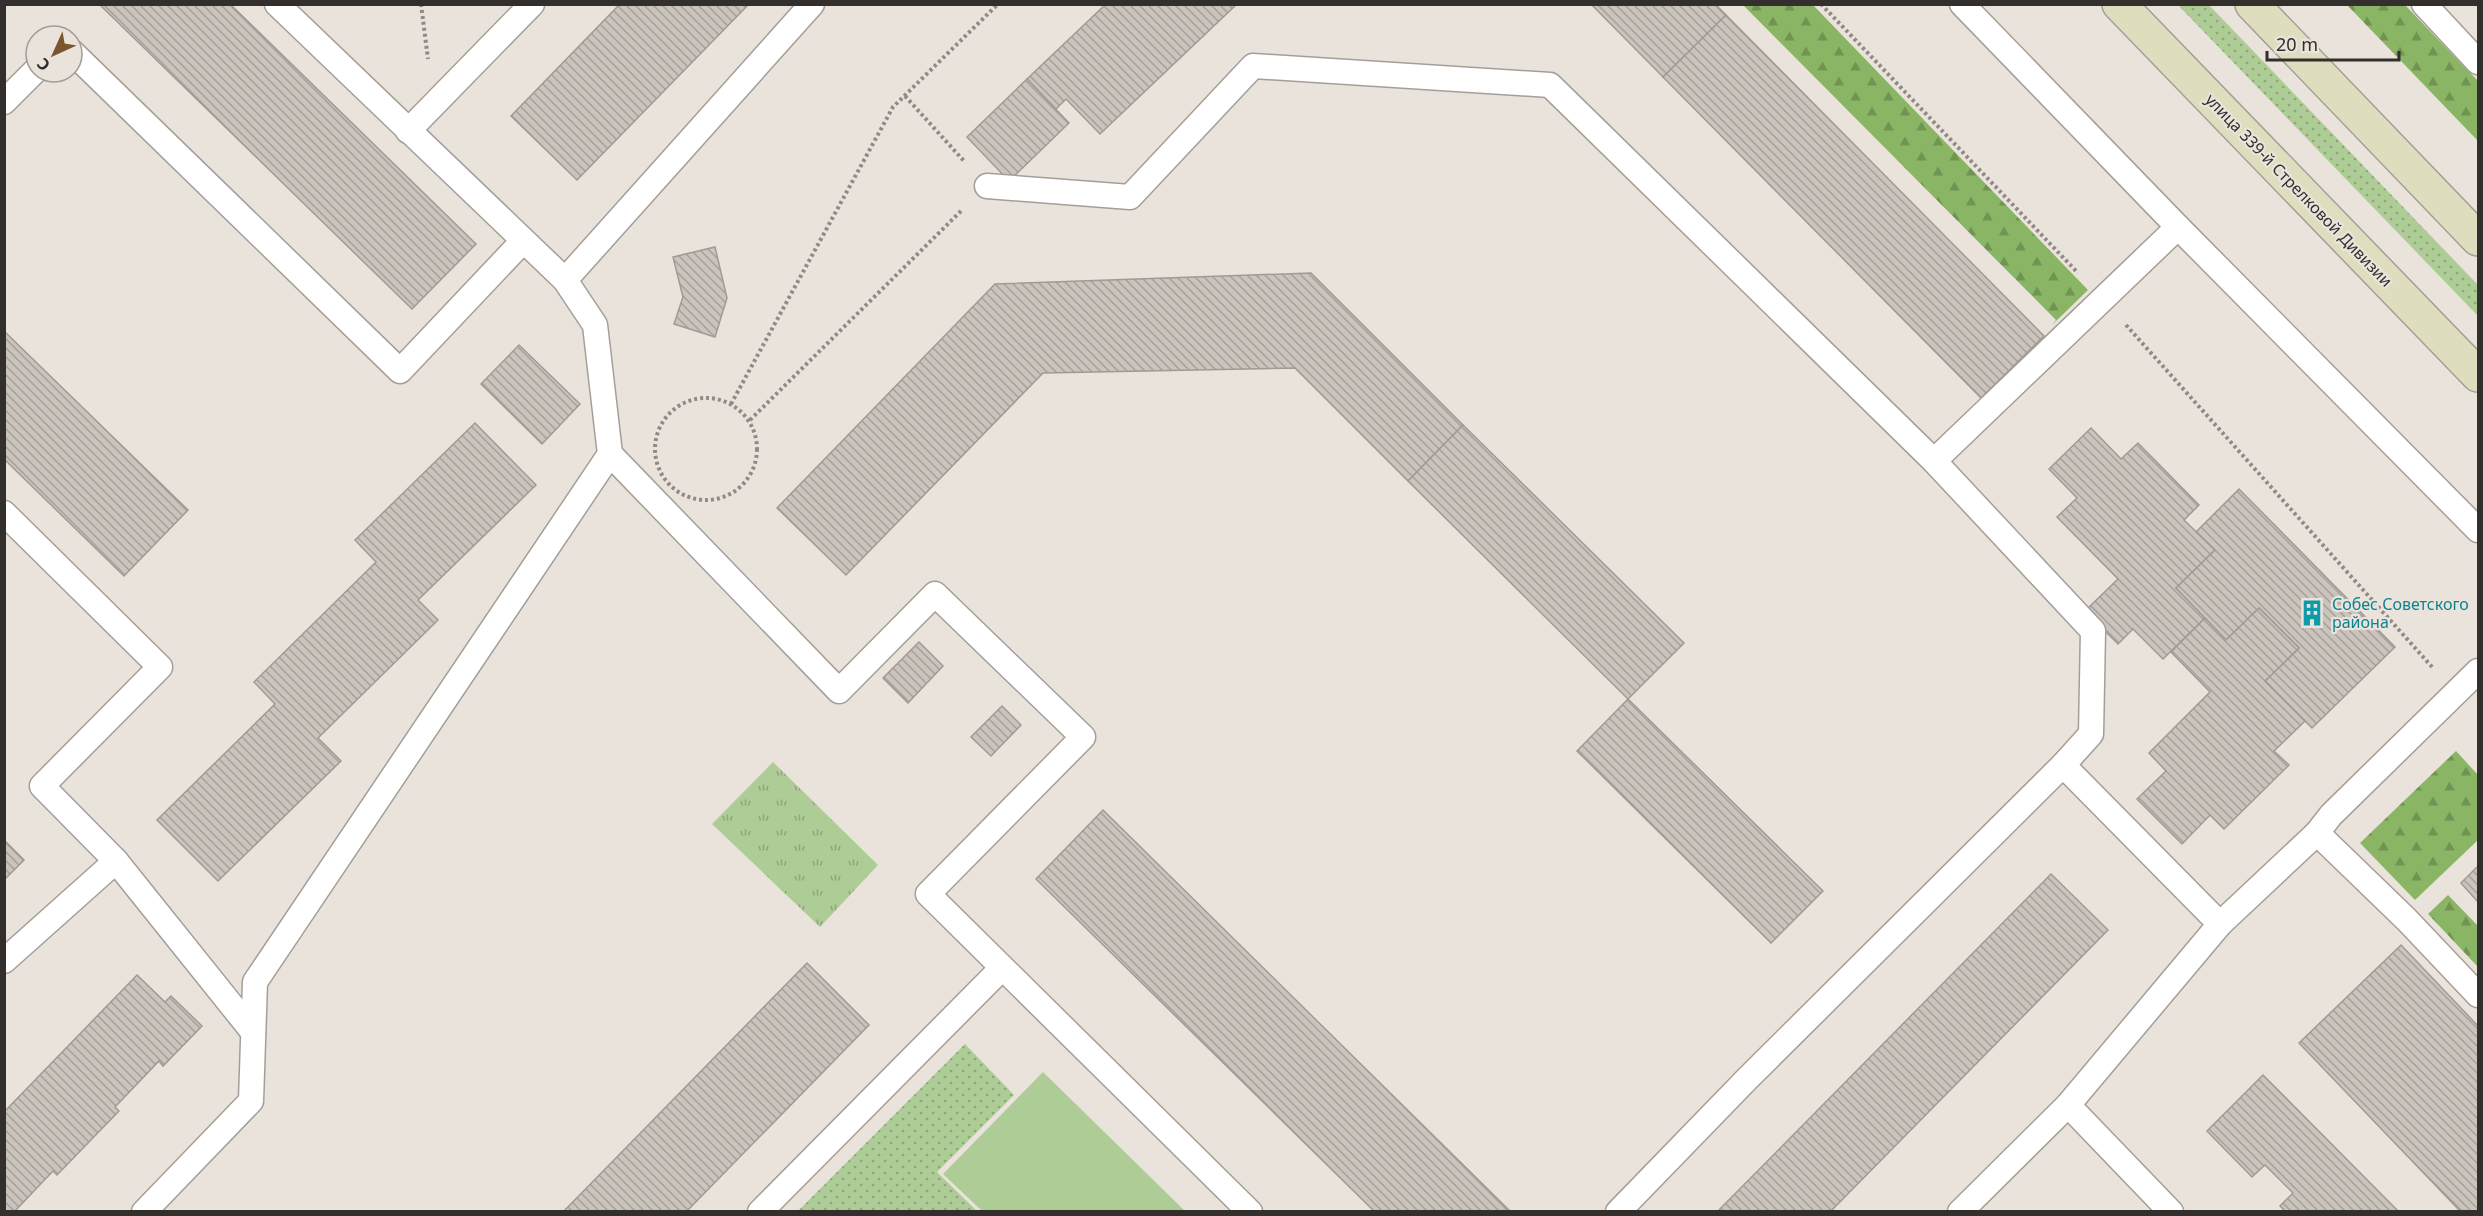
<svg xmlns="http://www.w3.org/2000/svg" width="2483" height="1216" viewBox="0 0 2483 1216" font-family="'Noto Sans',sans-serif">
<defs>
<pattern id="grass-dots" width="8" height="8" patternUnits="userSpaceOnUse" patternTransform="scale(1.5)"><rect width="8" height="8" fill="#aecc96"/><path d="M2 2h.1M6 6h.1" fill="none" stroke="#8ea67b" stroke-width="1.8" stroke-linecap="round"/></pattern>
<pattern id="forest-firs" width="22" height="20" patternUnits="userSpaceOnUse" patternTransform="scale(1.5)"><rect width="22" height="20" fill="#8ab564"/><path d="M5 1l3.5 6h-7zM16 11l3.5 6h-7z" fill="#719453"/></pattern>
<pattern id="park-tufts" width="24" height="20" patternUnits="userSpaceOnUse" patternTransform="scale(1.5)"><rect width="24" height="20" fill="#aecc96"/><path d="M3 7l-1-3M5 7V3M7 7l1-3M15 17l-1-3M17 17v-4M19 17l1-3" fill="none" stroke="#8ea67b"/></pattern>
<pattern id="building-back-hatch" width="6" height="6" patternUnits="userSpaceOnUse" patternTransform="scale(1.5)"><rect width="6" height="6" fill="#cbc4bd"/><path d="M-1 5l2 2M0 0l6 6M5-1l2 2" fill="none" stroke="#a5a09a"/></pattern>
</defs>
<rect width="100%" height="100%" fill="#eae3dc"/>
<g fill="url(#grass-dots)">
<polygon points="2178,5 2209,5 2478,285 2478,316"/>
<polygon points="965,1044 1014,1095 937,1172 977,1211 798,1211"/>
</g>
<g fill="url(#forest-firs)">
<polygon points="1743,5 1813,5 2088,290 2052,325 2056,320"/>
<polygon points="2347,5 2405,5 2478,81 2478,141"/>
<polygon points="2456,751 2478,775 2478,840 2415,900 2360,843"/>
<polygon points="2448,895 2478,926 2478,967 2428,914"/>
</g>
<polygon fill="url(#park-tufts)" points="773,762 878,865 820,927 712,824"/>
<polygon fill="#aecc96" points="1043,1072 1185,1211 982,1211 943,1174"/>
<g fill="url(#building-back-hatch)" stroke="#a19a94" stroke-width="1.5">
<polygon points="99,4 230,4 476,244 412,309"/>
<polygon points="620,4 749,4 577,180 511,116"/>
<polygon points="1106,4 1237,4 1100,134 1066,99 1056,109 1027,79"/>
<polygon points="1591,4 1715,4 1726,15 1663,77"/>
<polygon points="1726,15 2044,336 1981,398 1663,77"/>
<polygon points="1027,79 1069,123 1009,181 967,137"/>
<polygon points="715,247 727,298 715,337 674,324 683,297 673,257"/>
<polygon points="1311,273 1463,425 1408,481 1295,368 1043,373 846,575 777,508 995,284"/>
<polygon points="4,331 188,510 124,576 4,459"/>
<polygon points="519,345 580,404 542,444 481,384"/>
<polygon points="475,423 536,485 418,600 438,620 318,738 341,761 218,881 157,820 275,704 254,682 376,562 355,540"/>
<polygon points="1463,425 1684,643 1628,699 1408,481"/>
<polygon points="2091,428 2121,459 2138,443 2199,505 2184,520 2215,550 2176,588 2205,618 2163,659 2133,629 2118,644 2085,611 2118,579 2057,517 2077,498 2049,469"/>
<polygon points="2239,489 2395,647 2312,728 2265,681 2299,648 2259,608 2226,640 2176,588 2215,550 2196,532"/>
<polygon points="2259,608 2299,648 2265,681 2305,721 2274,751 2289,765 2224,829 2210,815 2182,844 2137,799 2166,771 2149,753 2210,692 2171,652 2205,618 2226,640"/>
<polygon points="919,642 943,666 908,703 883,678"/>
<polygon points="1628,699 1823,891 1771,943 1577,751"/>
<polygon points="1002,706 1021,725 991,756 971,737"/>
<polygon points="1103,810 1511,1212 1375,1212 1036,879"/>
<polygon points="4,840 24,860 4,880"/>
<polygon points="2478,866 2478,902 2461,883"/>
<polygon points="2051,874 2108,930 1830,1212 1717,1212"/>
<polygon points="2401,945 2478,1026 2478,1212 2461,1212 2299,1043"/>
<polygon points="807,963 869,1025 686,1212 563,1212"/>
<polygon points="137,975 165,1002 171,996 202,1026 163,1066 159,1061 115,1107 119,1111 57,1175 53,1171 14,1212 4,1212 4,1112"/>
<polygon points="2263,1075 2399,1212 2286,1212 2280,1206 2293,1193 2265,1165 2252,1177 2207,1131"/>
</g>
<g fill="none" stroke-linecap="round" stroke-linejoin="round">
<g stroke="#a59e98" stroke-width="27">
<g id="lane">
<polyline points="1962,4 2178,227 2478,530"/>
<polyline points="2424,4 2478,62"/>
<polyline points="72,52 400,371 522,242"/>
<polyline points="4,102 36,70"/>
<polyline points="408,131 532,4"/>
<polyline points="987,186 1130,197 1253,66 1550,85 1934,461 2093,631 2091,734 2063,765 1747,1079 1618,1212"/>
<polyline points="565,280 812,4"/>
<polyline points="610,454 839,691 935,594 1083,737 928,894 1250,1212"/>
<polyline points="1934,461 2178,227"/>
<polyline points="4,513 160,667 42,786 116,861"/>
<polyline points="2063,765 2220,924"/>
<polyline points="2317,833 2407,920 2478,995"/>
<polyline points="4,961 116,861 253,1032"/>
<polyline points="2068,1105 2171,1212"/>
<polyline points="144,1212 251,1101 255,982 610,454 595,325 565,280 277,4"/>
<polyline points="760,1212 1002,968"/>
<polyline points="1960,1212 2068,1105 2220,924 2317,833 2331,815 2478,671"/>
</g>
</g>
<g stroke="#a59e98" stroke-width="36">
<g id="secondary">
<polyline points="2119,4 2478,375"/>
<polyline points="2252,4 2478,239"/>
</g>
</g>
<g stroke="#8f8a86" stroke-width="4" stroke-dasharray="3 3" stroke-linecap="butt">
<polyline points="421,4 428,59"/>
<polyline points="1821,4 2078,273"/>
<polyline points="905,96 964,161"/>
<polyline points="2126,325 2433,668"/>
<circle cx="706" cy="449" r="51"/>
<polyline points="731,404 893,107 998,4"/>
<polyline points="750,420 962,210"/>
</g>
<use href="#lane" stroke="#fff" stroke-width="24"/>
<use href="#secondary" stroke="#dedebf" stroke-width="33"/>
</g>
<defs>
<g id="building-bare" transform="scale(2.07)"><path d="M-4-6H4V6H1V3H-1V6H-4ZM-2.5-4.3h1.7v1.8h-1.7ZM.8-4.3h1.7v1.8H.8ZM-2.5-1h1.7V.8h-1.7ZM.8-1h1.7V.8H.8Z" fill="#0f9aa8" stroke="#eae3dc" stroke-width="2.5" paint-order="stroke"/></g>
</defs>
<g fill-rule="evenodd">
<use href="#building-bare" x="2312" y="613"/>
</g>
<g text-anchor="middle" dominant-baseline="central" stroke-width="4.5" stroke-linejoin="round" paint-order="stroke">
<g font-size="16" fill="#322f2d" stroke="#eae3dc">
<text transform="translate(2299 190) rotate(46)">улица 339-й Стрелковой Дивизии</text>
</g>
<g font-size="16" fill="#0d838f" stroke="#eae3dc" text-anchor="start">
<text x="2332" y="604">Собес Советского<tspan x="2332" dy="18">района</tspan></text>
</g>
</g>
<rect width="2483" height="1216" fill="none" stroke="#322f2d" stroke-width="12"/>
<g transform="translate(54 54) rotate(225)"><circle r="28" fill="#eae3dc" stroke="#a09b96" stroke-width="1.5"/>
<path d="M0-4.5L10 22L0 15L-10 22Z" fill="#79562e"/>
<text y="-9" font-size="16" font-weight="bold" text-anchor="middle" fill="#322f2d">С</text>
</g>
<path d="M2267 51v9h132v-9" fill="none" stroke="#322f2d" stroke-width="3"/>
<text x="2276" y="51" font-size="18" fill="#322f2d" stroke="#eae3dc" stroke-width="4.5" paint-order="stroke">20 m</text>
</svg>
